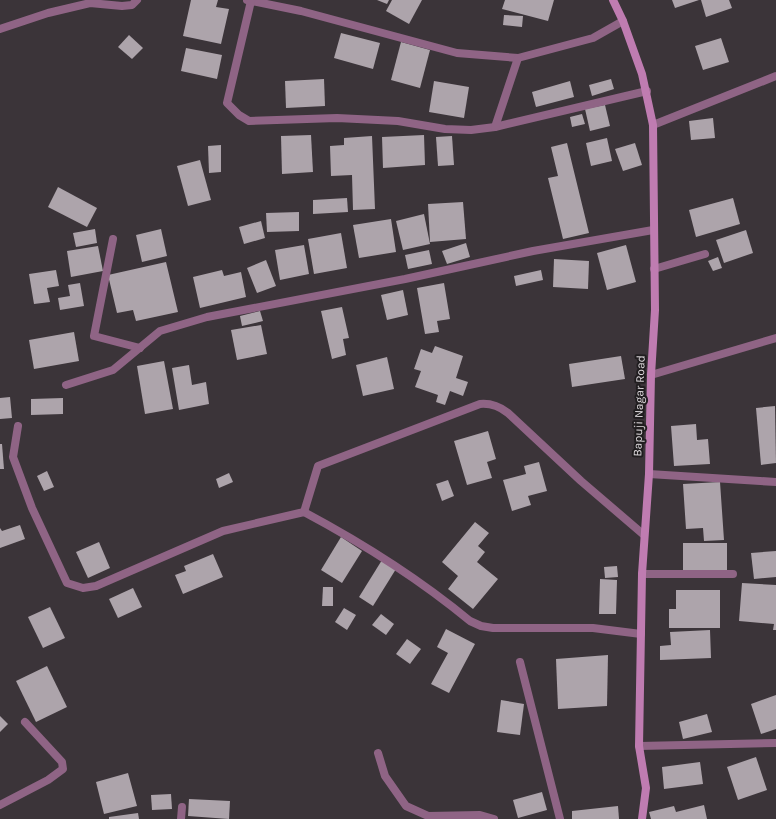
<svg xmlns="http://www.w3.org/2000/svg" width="776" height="819" viewBox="0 0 776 819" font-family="Karla,sans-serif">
<rect width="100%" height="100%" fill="#3b3439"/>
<g fill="#ada4ab">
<polygon points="191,0 218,0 216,7 229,9 221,44 183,36"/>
<polygon points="377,0 389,0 387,4"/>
<polygon points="392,0 422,0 409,24 386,11"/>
<polygon points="505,0 554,0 548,21 502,9"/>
<polygon points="672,0 699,0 675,8"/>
<polygon points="701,0 729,0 732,8 706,17"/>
<polygon points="504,15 523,16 522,27 503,25"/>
<polygon points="341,33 380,43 373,69 334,58"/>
<polygon points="129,35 143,48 132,59 118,47"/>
<polygon points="721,38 729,62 703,70 695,46"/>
<polygon points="401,42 430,50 420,88 391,80"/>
<polygon points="186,48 222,55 217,79 181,71"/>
<polygon points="324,79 325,106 286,108 285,81"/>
<polygon points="611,79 614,89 592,96 589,85"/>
<polygon points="434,81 469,87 464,118 429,112"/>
<polygon points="570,81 574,97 536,107 532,92"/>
<polygon points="605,105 610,126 590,131 585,109"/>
<polygon points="582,114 585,124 572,127 570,117"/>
<polygon points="713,118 715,138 691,140 689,121"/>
<polygon points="311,135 313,172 282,174 281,136"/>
<polygon points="424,135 425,165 383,168 382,137"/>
<polygon points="372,136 375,209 353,210 352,175 331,176 330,146 344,145 344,138"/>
<polygon points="452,136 454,165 438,166 436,137"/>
<polygon points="607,138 612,161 591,166 586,143"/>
<polygon points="567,143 589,233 563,239 548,178 558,176 551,147"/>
<polygon points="635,143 642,165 623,171 615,149"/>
<polygon points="221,145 221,172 209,173 208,146"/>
<polygon points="200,160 211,200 188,206 177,166"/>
<polygon points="58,187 97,208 87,227 48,207"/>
<polygon points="347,198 348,212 313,214 313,200"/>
<polygon points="733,198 740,224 696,237 689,210"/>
<polygon points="463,202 466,239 430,242 428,204"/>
<polygon points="299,212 299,231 267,232 266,213"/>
<polygon points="424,214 430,244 403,250 396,221"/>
<polygon points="391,219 396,252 359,258 353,225"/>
<polygon points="261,221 265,238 244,244 239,227"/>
<polygon points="95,229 97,243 76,247 73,233"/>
<polygon points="161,229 167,256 142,262 136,235"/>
<polygon points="746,230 753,253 724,263 716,240"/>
<polygon points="341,233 347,268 314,274 308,239"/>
<polygon points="466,243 470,257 447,264 442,251"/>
<polygon points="304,245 309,274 280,280 275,250"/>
<polygon points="626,245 636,282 607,290 597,253"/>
<polygon points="98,246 103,271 71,277 67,251"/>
<polygon points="429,250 432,264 408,269 405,255"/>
<polygon points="718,257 722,268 713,271 708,261"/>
<polygon points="554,259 589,261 588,289 553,287"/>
<polygon points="266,260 276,286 257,293 247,268"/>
<polygon points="166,262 178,312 136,321 133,310 117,313 108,275"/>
<polygon points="56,270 59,286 47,288 50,302 34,304 29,274"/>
<polygon points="222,270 224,276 241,272 246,297 200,308 193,277"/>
<polygon points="541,270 543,280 516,286 514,276"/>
<polygon points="80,283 84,306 60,310 58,298 70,296 68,285"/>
<polygon points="444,283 450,319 437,321 439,332 425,334 417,288"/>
<polygon points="403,290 408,315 387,320 381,295"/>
<polygon points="342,307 349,338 343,339 346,355 332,359 321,311"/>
<polygon points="260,311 263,321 242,326 240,316"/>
<polygon points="261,325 267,354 237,360 231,330"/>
<polygon points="74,332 79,361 34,369 29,340"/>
<polygon points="435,346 463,356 456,378 468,382 463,396 450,391 445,405 436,402 438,395 415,387 421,371 414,369 421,349 432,353"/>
<polygon points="621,356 625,379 572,387 569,364"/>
<polygon points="387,357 394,389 363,396 356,365"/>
<polygon points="164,361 173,409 145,414 137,366"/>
<polygon points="189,365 192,385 206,382 209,404 179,410 172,368"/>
<polygon points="10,397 12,418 0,419 0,398"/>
<polygon points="63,398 63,414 31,415 31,399"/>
<polygon points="775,406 776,463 761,465 756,408"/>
<polygon points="696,424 697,440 708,439 710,464 674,466 671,426"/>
<polygon points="488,431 496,459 487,462 492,478 467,485 454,441"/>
<polygon points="0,444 2,444 4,469 0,469"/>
<polygon points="539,462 547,491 528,496 531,505 512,511 503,480 526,474 524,466"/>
<polygon points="47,471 54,487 44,491 37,476"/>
<polygon points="229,473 233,482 219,488 216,479"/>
<polygon points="448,480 454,496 442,501 436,484"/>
<polygon points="720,482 724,540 704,541 703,528 686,529 683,484"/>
<polygon points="475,522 489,533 478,546 485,552 477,562 498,579 473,609 448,589 458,576 442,562"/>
<polygon points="20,525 25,539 0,548 0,528 2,531"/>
<polygon points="341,537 362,551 342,583 321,570"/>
<polygon points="99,542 110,568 88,578 76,552"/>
<rect x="683" y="543" width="44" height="27"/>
<polygon points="776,551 776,577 754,579 751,553"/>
<polygon points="213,554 223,577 183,594 175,575 186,571 184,566"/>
<polygon points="382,560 396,569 373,606 359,597"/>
<polygon points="617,566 618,577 605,578 604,567"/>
<polygon points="600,579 617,580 616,614 599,614"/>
<polygon points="742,583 776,585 776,630 773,630 774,624 739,621"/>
<polygon points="323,587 333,587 333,606 322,606"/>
<polygon points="133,588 142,607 118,618 109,599"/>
<polygon points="676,590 720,590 720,628 669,628 669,609 676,609"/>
<polygon points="50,607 65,638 43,648 28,617"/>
<polygon points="344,608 356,615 347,630 335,622"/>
<polygon points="381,614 394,624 386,635 372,625"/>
<polygon points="446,629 475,644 449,693 431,684 448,653 437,647"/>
<polygon points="710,630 711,658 660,660 660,646 671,645 670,632"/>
<polygon points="407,639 421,649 410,664 396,654"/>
<polygon points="608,655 607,706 558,709 556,659"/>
<polygon points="47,666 67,707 36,722 16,681"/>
<polygon points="776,695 776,729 761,734 751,704"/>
<polygon points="501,700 524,704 520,735 497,732"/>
<polygon points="707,714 712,732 683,739 679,722"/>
<polygon points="0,716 8,724 0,732"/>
<polygon points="756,757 767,790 738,800 727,767"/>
<polygon points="700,762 703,784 664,789 662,767"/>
<polygon points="128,773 137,806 104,814 96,782"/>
<polygon points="542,792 547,810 518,818 513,800"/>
<polygon points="171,794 172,809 152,810 151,795"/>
<polygon points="189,799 230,801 229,819 188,816"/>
<polygon points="704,805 707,819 651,819 649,812 674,806 676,812"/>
<polygon points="618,806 619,819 572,819 572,811"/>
<polygon points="138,813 139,819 109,819 109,817"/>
</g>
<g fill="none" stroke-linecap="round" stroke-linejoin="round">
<g stroke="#8f6485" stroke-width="8">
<polyline points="654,269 705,254"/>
<polyline points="651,375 776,338"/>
</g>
<g stroke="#8f6485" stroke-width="8">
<polyline points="247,0 301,11 457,53 518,58 593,38 623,21"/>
<polyline points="251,1 227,103 239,115 249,121 337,118 398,121 445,129 471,130 495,127 647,91"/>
<polyline points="0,29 48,13 90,3 122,6 132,5 137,0"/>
<polyline points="653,125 776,76"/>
<polyline points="495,127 518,58"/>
<polyline points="113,239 94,336 140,348"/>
<polyline points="66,385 113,370 160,331 207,317 405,279 533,251 653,230"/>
<path d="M18,426L13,457L32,508L67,583L83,588L96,586L223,531L304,512C364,544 418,578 470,621L481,626L493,628H593L641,634"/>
<polyline points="649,474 776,482"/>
<path d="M304,512L318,466L480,404C491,403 499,406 508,413L581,481L644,535"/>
<polyline points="642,574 733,574"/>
<polyline points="520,662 560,819"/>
<polyline points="639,746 776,743"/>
<polyline points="378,753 385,776 406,806 428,816 480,815 494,819"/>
<polyline points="0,805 48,780 63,769 62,762 25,722"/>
<polyline points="181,819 182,807"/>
</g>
<polyline stroke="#bf7cb1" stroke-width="8" points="613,0 623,21 642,74 653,125 655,310 651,375 649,474 642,574 639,746 646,788 642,819"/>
</g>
<g text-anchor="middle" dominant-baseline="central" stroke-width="4" stroke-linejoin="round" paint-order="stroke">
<g font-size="12" fill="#ddd8dc" stroke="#201d1f">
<text transform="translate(639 406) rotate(-88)">Bapuji Nagar Road</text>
</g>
</g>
</svg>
